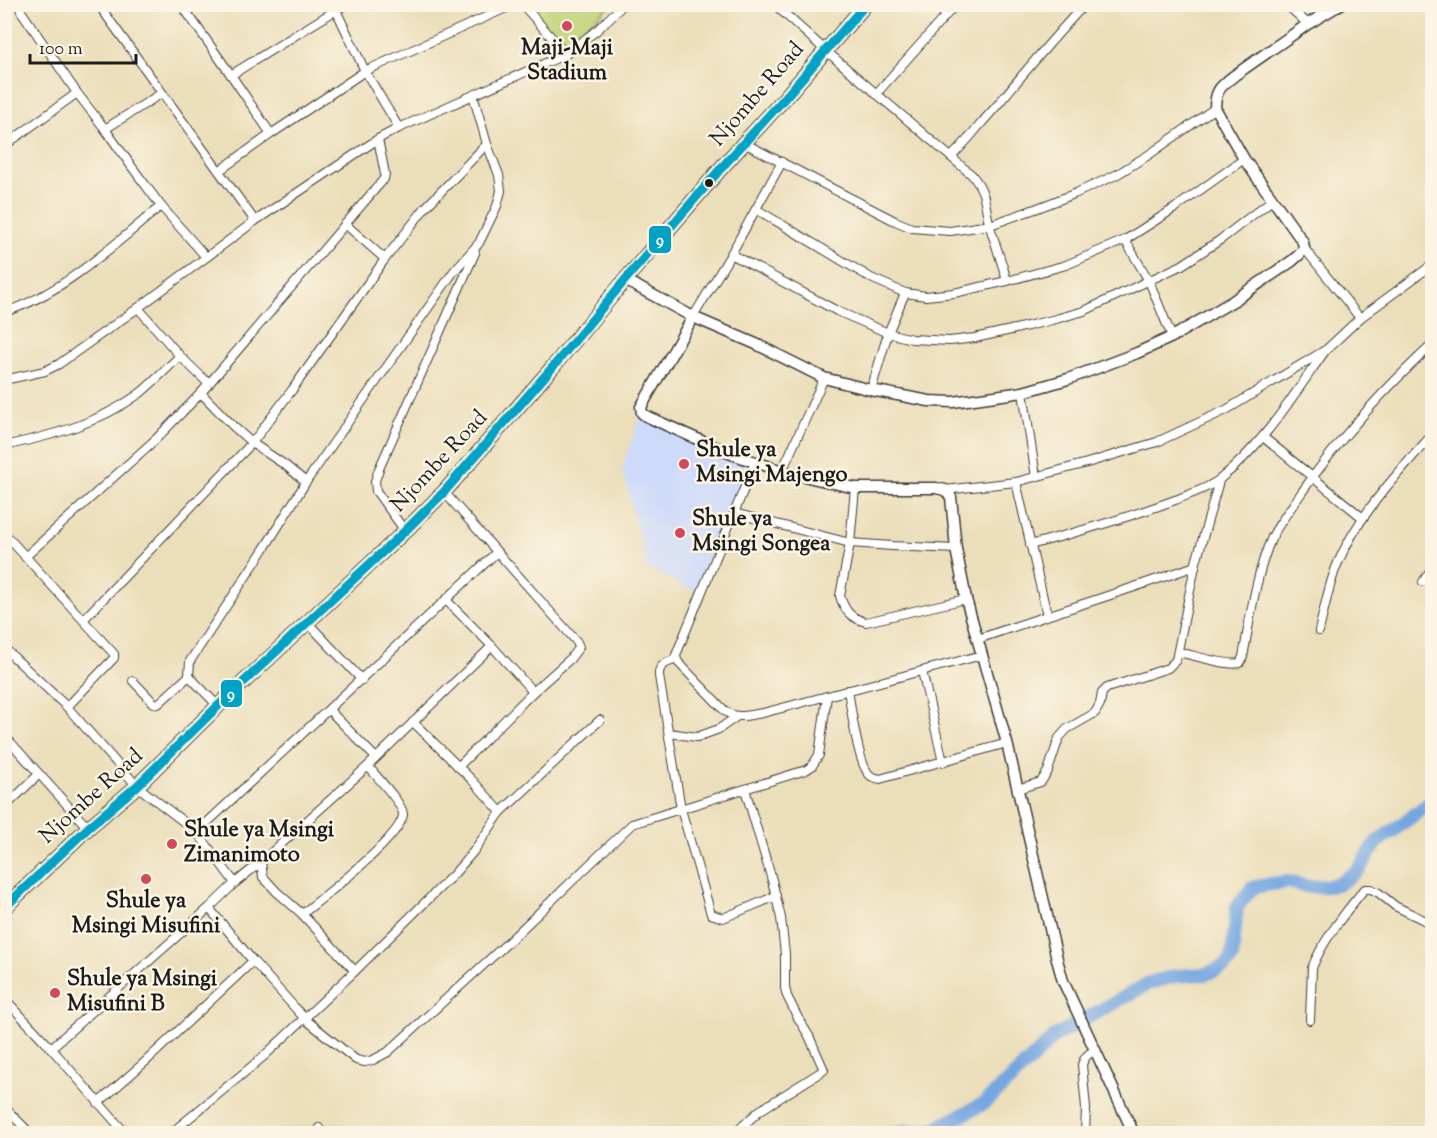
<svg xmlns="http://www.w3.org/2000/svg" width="1437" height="1138" viewBox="0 0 1437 1138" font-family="'Sorts Mill Goudy',serif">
<rect width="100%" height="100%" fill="#fcf5e5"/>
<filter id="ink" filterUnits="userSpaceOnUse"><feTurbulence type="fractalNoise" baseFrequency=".0167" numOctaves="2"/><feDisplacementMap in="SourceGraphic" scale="12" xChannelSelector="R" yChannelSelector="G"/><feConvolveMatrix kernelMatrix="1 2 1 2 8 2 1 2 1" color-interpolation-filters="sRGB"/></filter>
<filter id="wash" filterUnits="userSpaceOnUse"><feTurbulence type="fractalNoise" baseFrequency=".008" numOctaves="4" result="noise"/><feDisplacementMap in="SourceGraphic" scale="24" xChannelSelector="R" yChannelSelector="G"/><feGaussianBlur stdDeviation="1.35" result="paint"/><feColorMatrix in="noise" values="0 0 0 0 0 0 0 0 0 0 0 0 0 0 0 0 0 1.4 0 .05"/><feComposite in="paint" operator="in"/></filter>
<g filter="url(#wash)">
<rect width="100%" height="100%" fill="#ebdeba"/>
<polygon fill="#cedafa" points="641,414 750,465 694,591 647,568 622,467"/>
<polygon fill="#c0d376" stroke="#6e7849" stroke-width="1.5" points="524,5 610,5 566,47"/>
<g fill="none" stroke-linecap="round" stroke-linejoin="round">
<polyline stroke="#75a6e0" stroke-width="14" points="897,1134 905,1131 931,1131 983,1104 1010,1080 1055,1036 1149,983 1175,976 1206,974 1225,966 1232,958 1237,907 1252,888 1270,884 1288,882 1310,887 1329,886 1340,883 1358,870 1378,841 1390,833 1432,801"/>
</g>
</g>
<g filter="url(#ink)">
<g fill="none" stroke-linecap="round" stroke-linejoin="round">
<g stroke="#3b3934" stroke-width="10">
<g id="minor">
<polyline points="19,4 21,11 77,93 105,129 132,167 161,206 206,257"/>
<polyline points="98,4 255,221"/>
<polyline points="181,4 231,75 271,134"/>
<polyline points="522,4 566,54"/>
<path d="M774,4L825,50L972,175C988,195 984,205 990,227C996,246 1002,263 1007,281"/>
<polyline points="1286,4 1308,24"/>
<polyline points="336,10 365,71 399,128"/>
<polyline points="231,75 336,10 347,4"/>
<polyline points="876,94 956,4"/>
<polyline points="105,129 162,93"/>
<polyline points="744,143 895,221 912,228 950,231 990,225 1035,209 1074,194 1116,175 1150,154 1215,108"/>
<polyline points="4,146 77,93"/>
<path d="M951,157C967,142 979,125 994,109C1024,73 1053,38 1085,4"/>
<polyline points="219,171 271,134 365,71 515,4"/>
<polyline points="756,209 871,278 905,293 926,296 954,293 1007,281 1066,265 1125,240 1175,208 1244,159"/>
<polyline points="345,224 385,259"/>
<polyline points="1125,240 1149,281 1172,337"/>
<polyline points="1304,248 1360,318"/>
<polyline points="731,254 837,311 888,333 912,339 950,341 975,338 1011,330 1052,320 1084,311 1182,265 1220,240 1272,200"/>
<polyline points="138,308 180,356 209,384"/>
<path d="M4,312C60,296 117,242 161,206"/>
<polyline points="693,317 731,254 782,162"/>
<polyline points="4,380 45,371 59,364 138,308 255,221 378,139 399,128 566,54 597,30 624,4"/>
<polyline points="871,390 888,333 905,293"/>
<polyline points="1023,392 1036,477"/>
<polyline points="201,393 234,427 252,443 285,465 306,482"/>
<polyline points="1263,437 1363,518"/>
<path d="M4,446C54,435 97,424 139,394C153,383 167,368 180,356"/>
<path d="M755,462L676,655L677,661L724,710C735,720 749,715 763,713L982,655"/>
<polyline points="782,471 824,378"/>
<polyline points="1016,482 1047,615"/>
<path d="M855,488L850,543L840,596C845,612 851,618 866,622L966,599"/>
<polyline points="945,490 1016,482 1087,463 1157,442 1226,410 1327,349 1360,318 1432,265"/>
<polyline points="444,492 577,642 579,647 570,659 533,692 458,767"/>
<polyline points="734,513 850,543 892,546 956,549"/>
<polyline points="405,531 376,491 375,481 379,469 475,253"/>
<polyline points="4,533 114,654 114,658 67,707"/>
<path d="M1030,545C1078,532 1127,518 1175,500C1188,495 1209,488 1220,479C1263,445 1293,396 1325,351"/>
<polyline points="25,557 157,438 201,393 377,187 384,179 385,174 378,139"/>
<polyline points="1423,582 1432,568"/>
<polyline points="446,600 492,646 533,692"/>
<polyline points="84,619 252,443 292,390 385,259 425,208 487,144"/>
<polyline points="307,622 362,680"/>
<path d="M1319,631C1324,610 1329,584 1337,565C1358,515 1397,474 1432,435"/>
<path d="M978,639C1050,614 1123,592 1195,566"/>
<polyline points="4,648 67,707 137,786 197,832 235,883"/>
<path d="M1178,652C1193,655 1226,666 1240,663L1243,657C1250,619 1256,573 1272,537C1280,521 1292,507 1302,492C1340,438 1384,389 1432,345"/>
<path d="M676,659C666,663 658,665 659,676L681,809L711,914L723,918L776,896"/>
<polyline points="922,671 943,762"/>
<polyline points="133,681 154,703 158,704 189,676"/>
<path d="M848,690C851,707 858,768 871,776C874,778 877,778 880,779L1007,743"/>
<polyline points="218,706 189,676 190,661 264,549 306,482 454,271 479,243 497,206 501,191 499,175 487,144 473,95"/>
<polyline points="329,710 376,758"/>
<polyline points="413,722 472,780 501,812"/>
<polyline points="669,733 697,737 719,729 736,717"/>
<polyline points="4,735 88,828"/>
<polyline points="1017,789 1041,782 1048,771 1059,738 1067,729 1095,713 1100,704 1102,693 1107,688 1168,668 1176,660 1195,566 1219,481"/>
<polyline points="4,808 39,774"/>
<polyline points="197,832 497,552"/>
<polyline points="261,862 263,877 277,892 302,914 355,971"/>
<polyline points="209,908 253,961 305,1019 356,1060 365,1062 373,1060 388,1052 503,947 632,824 806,770 812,766 819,755 827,696"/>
<path d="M302,914C321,899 403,836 403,814C403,804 375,775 368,766"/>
<polyline points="4,998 51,1048 126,1134"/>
<path d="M1310,1020L1312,968C1321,944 1345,912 1362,892L1365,889H1371L1379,893L1395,906L1432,924"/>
<polyline points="51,1048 209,908 235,883 261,862 368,766 492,646"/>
<polyline points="98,1103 145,1062 253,961"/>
<polyline points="4,1107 31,1134"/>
<polyline points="170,1134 263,1057 355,971 454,874 473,852 501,812 600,720"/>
<polyline points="314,1134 319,1128"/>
<polyline points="734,1134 759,1111 824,1070 809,1036 798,1018 787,996 785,988 785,954 781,918 772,880 745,789"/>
<path d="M1085,1134L1086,1108L1082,1065C1084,1057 1088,1054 1095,1050"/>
</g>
</g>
<g stroke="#3b3934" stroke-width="13">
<g id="tertiary">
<path d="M625,280L693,317L756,344L824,378L871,390L929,401L953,402L1023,392L1068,379L1137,353L1172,337L1233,301L1292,261L1300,254L1304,248L1303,242L1298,235L1244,159L1215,108C1215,90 1221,86 1235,75L1308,24L1341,4"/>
<polyline points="693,317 641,407 642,413 646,416 726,452 782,471 855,488 936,488 945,490 951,497 956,549 966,599 1007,743 1058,963 1063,981 1134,1134"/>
</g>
</g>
<g stroke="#3b3934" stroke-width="16">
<polyline id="trunk" points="4,908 88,828 137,786 218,706 405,531 444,492 552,368 625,280 723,166 783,100 866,4"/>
</g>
<use href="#minor" stroke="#fff" stroke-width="8"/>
<use href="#tertiary" stroke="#fff" stroke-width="10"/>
<use href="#trunk" stroke="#fff" stroke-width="14"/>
<g stroke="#fcf5e5" stroke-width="14">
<polyline id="bus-1" points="4,908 88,828 137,786 218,706 405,531 444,492 552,368 625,280 723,166 783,100 866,4"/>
</g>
<use href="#bus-1" stroke="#01a2c5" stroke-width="9"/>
</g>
</g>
<g fill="#d1495b" stroke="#fcf5e5" stroke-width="2">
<circle cx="567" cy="26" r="6"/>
<circle cx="684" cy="464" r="6"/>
<circle cx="680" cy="533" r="6"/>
<circle cx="172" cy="844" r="6"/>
<circle cx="146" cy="879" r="6"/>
<circle cx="55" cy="993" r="6"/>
</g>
<circle fill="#1c1c1c" stroke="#fcf5e5" stroke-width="2" cx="709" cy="183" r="5"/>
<g text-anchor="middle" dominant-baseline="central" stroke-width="5" stroke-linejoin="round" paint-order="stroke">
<g font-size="22" font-weight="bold" fill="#1c1c1c" stroke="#fcf5e5" text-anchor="start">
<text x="567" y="49" text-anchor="middle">Maji-Maji<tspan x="567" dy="25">Stadium</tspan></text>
<text x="696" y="451">Shule ya<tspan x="696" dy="25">Msingi Majengo</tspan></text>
<text x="692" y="520">Shule ya<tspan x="692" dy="25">Msingi Songea</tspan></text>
<text x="184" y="831">Shule ya Msingi<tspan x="184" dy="25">Zimanimoto</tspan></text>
<text x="146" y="902" text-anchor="middle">Shule ya<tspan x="146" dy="25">Msingi Misufini</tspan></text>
<text x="67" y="980">Shule ya Msingi<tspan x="67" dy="25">Misufini B</tspan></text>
</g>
<g font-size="22" fill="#1c1c1c" stroke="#fcf5e5">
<text transform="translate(758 95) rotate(-49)">Njombe Road</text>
<text transform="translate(440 462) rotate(-47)">Njombe Road</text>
<text transform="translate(92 797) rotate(-42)">Njombe Road</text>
</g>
</g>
<g stroke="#fcf5e5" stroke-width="2">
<rect x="648" y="225" width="24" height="29" rx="6" fill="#01a2c5"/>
<rect x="220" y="679" width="23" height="29" rx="6" fill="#01a2c5"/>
</g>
<g font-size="16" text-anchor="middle" font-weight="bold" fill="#fff">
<text x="660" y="245">9</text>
<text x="231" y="699">9</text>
</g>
<rect width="1437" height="1138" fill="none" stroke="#fcf5e5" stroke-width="24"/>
<path d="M30 54v9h106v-9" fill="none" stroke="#1c1c1c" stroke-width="3"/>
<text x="39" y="54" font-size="18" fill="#1c1c1c" stroke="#fcf5e5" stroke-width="4.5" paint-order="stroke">100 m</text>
</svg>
